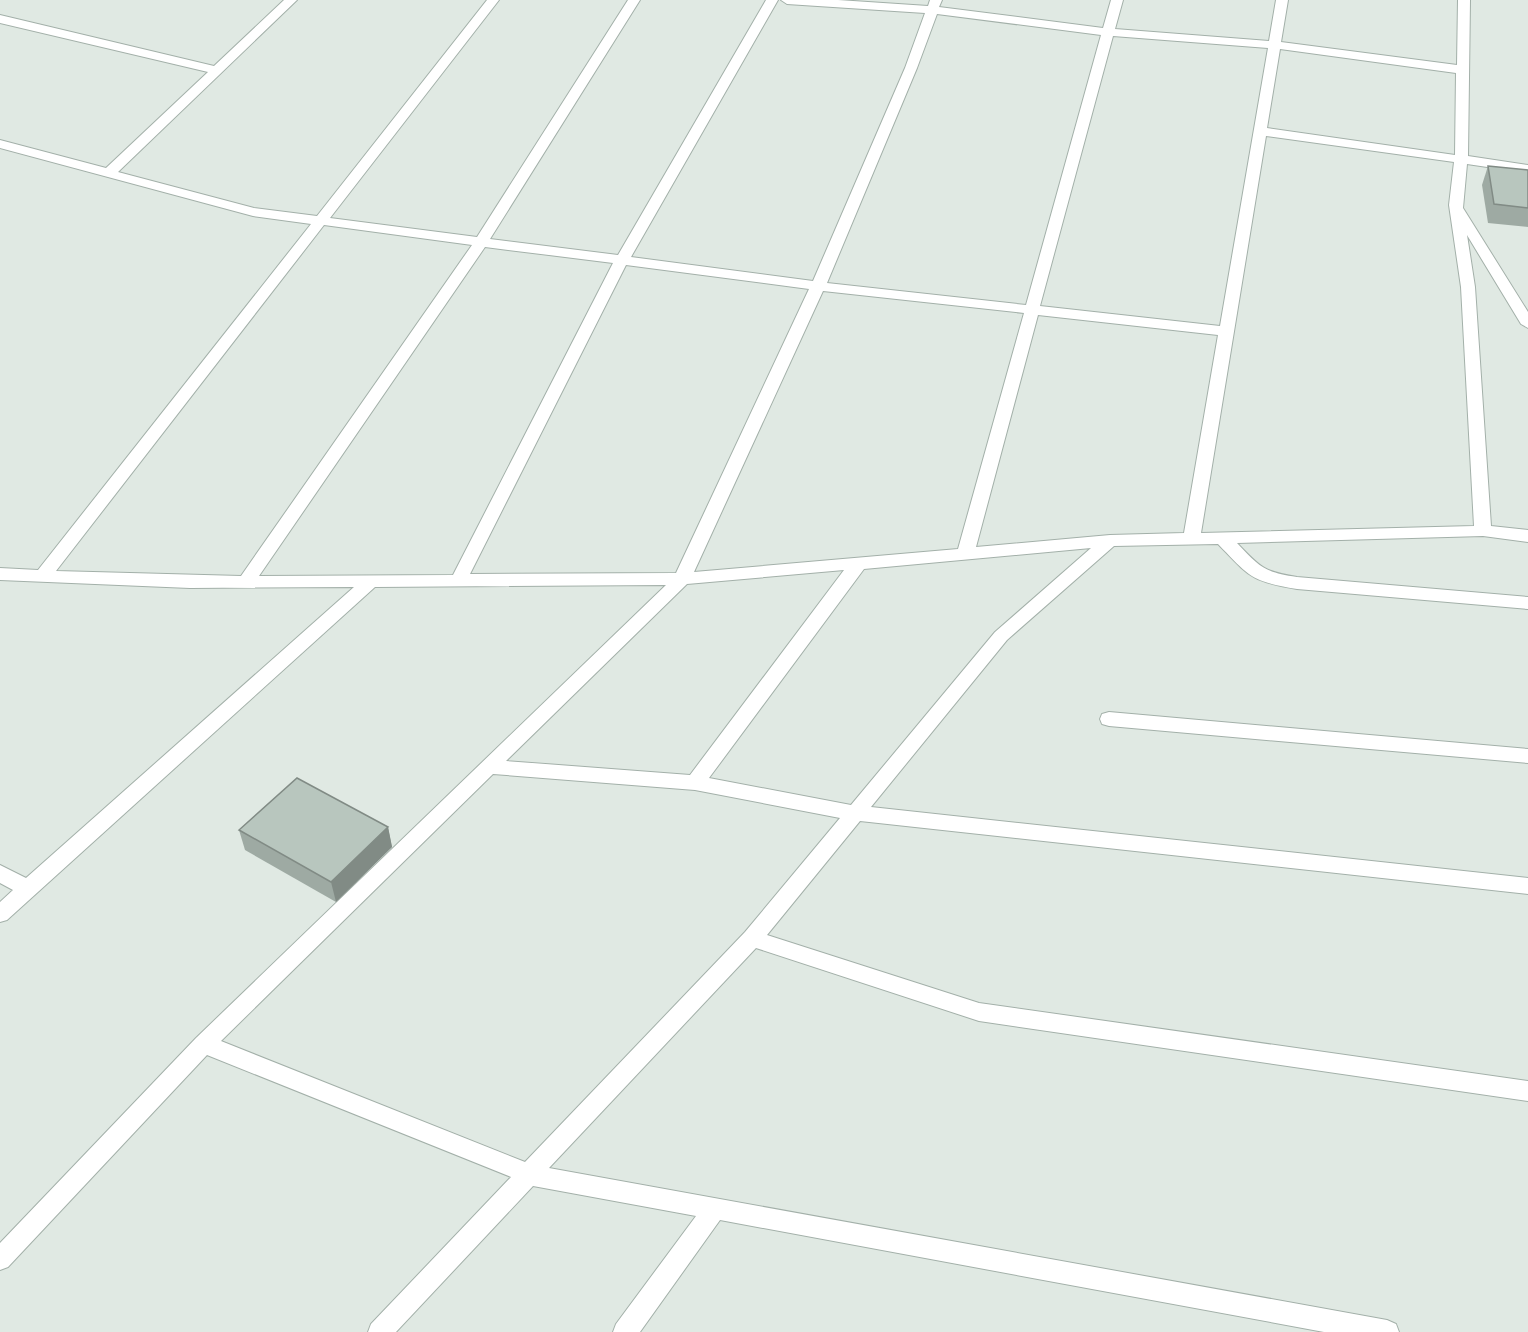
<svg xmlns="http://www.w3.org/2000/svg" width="1528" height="1332" viewBox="0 0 1528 1332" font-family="'Asap Condensed',sans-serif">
<rect width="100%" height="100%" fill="#e0e9e3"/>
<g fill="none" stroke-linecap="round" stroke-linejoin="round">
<g stroke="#a3b0a9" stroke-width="2">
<g id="minor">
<path d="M284,0H297L118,172L254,208L317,216L487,0H499L330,218L477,237L628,0H640L490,239L618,255L766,0H778L631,257L813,281L905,68L925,13L787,4L781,0H838L928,6L930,0H942L939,7L1103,28L1111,0H1123L1115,29L1269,41L1276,0H1288L1281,42L1457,65L1458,0H1470L1468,156L1528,165V173L1467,164L1463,208L1528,312V328L1521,324L1467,235L1475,287L1491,526L1528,530V542L1483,536L1237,543C1260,567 1263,572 1297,577L1528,597V609L1297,589C1250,581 1250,577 1218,544L1114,546L1007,640L871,807L1528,878V894L860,821L767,935L979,1003L1528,1081V1101L979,1021L756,948L549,1168L1387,1320L1396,1324L1399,1332H1324L720,1220L640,1332H613L616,1324L696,1216L533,1186L396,1332H368L371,1324L511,1177L207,1055L8,1267L0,1270V1243L196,1038L666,585L375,587L7,920L0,922V902L13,890L0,883V865L26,878L354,587L190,588L0,580V568L38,570L311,224L253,216L0,148V140L106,168L208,72L0,23V15L214,66ZM937,14L1101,35L1026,305L827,283L917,68ZM1113,36L1268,48L1220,326L1040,306ZM1280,49L1456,73L1455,155L1267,128ZM1266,136L1454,162L1449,205L1461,287L1474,526L1201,533ZM324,225L472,245L241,576L56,571ZM485,247L613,263L453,575L259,576ZM626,265L809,289L676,573L470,574ZM823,291L1024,313L958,549L694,572ZM1038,315L1218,335L1184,533L1110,535L976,547ZM1091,548L995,632L851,805L709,778L864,569ZM844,570L690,775L506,761L687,584ZM493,774L695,790L840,818L745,932L525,1162L221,1041Z"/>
<polygon points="1109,712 1528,749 1528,763 1109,726 1102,724 1100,719 1102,714"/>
</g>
</g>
<use href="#minor" fill="#fff" fill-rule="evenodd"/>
</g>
<g fill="#9eaaa3">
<polygon points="1488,166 1528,170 1528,227 1488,223 1482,185"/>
<polygon points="388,827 392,847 336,902 245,850 239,830"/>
</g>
<polygon fill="#818b85" points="388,827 392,847 336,902 331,882"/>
<g fill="#b8c6be" stroke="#818b85" stroke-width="1.5">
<polygon points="1488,166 1528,170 1528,208 1494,204"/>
<polygon points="297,778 388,827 331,882 239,830"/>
</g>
</svg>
